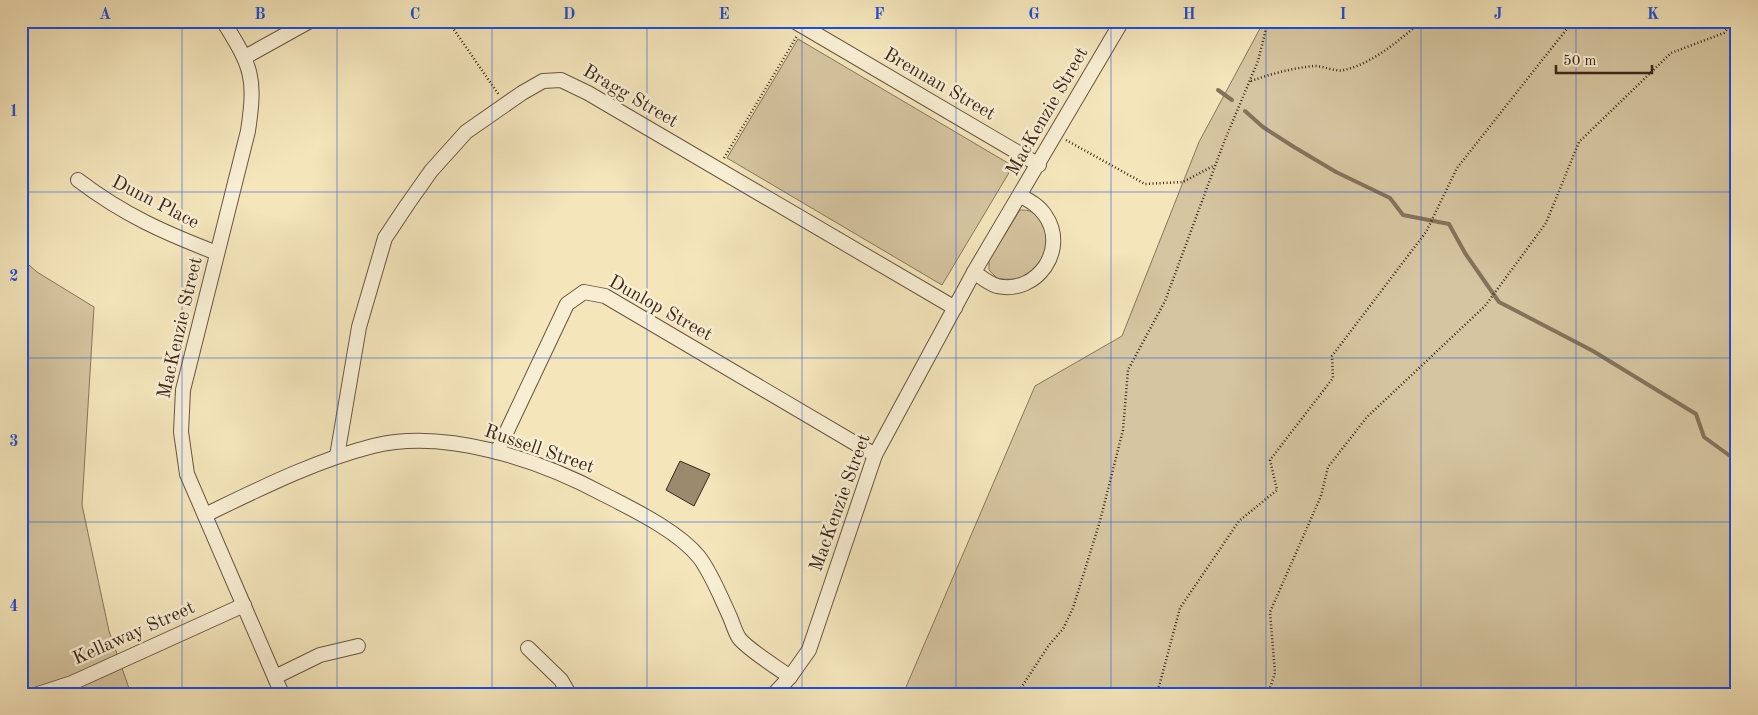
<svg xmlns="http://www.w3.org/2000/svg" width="1758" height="715" viewBox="0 0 1758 715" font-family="'Old Standard TT',serif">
<rect width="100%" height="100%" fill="#f4e5bb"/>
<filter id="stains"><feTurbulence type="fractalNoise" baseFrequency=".004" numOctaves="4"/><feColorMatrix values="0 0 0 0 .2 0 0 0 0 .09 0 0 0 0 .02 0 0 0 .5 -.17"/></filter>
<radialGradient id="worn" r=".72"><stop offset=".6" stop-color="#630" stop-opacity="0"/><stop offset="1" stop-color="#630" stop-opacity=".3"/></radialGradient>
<g fill="#d5c5a0" stroke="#88765d">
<polygon points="1264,21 1737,21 1737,694 903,694 1035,386 1122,336 1199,142"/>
<polygon points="798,39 1013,166 942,285 727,158"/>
<path d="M1020,210C1065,208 1055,291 997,278L989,270V260Z"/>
<polygon points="21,258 37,272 94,307 82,505 109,631 131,694 21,694"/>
</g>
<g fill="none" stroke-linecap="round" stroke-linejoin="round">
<g stroke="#84725a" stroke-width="4">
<polyline points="1218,90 1232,100"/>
<polyline points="1245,111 1263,127 1294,147 1336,172 1390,198 1403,215 1449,224 1465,253 1499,302 1593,351 1696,414 1704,437 1737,461"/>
</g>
</g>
<polygon fill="#9b8a6e" stroke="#3b271a" points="680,461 710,474 694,506 666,490"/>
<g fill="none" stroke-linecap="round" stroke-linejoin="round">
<g stroke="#695642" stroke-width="16">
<g id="minor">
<path d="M223,21C252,67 256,77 248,131L183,390L181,432L187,474L282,694"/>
<polyline points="794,21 1039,165"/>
<polyline points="245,57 310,21"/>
<path d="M78,180C124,215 165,233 217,253"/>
<path d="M974,272C981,277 988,283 997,286C1037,295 1069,249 1045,215C1039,206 1030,201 1021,196"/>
<polyline points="497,452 567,304 584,292 605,296 875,455"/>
<polyline points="337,456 359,327 385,238 407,205 431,171 466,132 522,93 543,81 561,80 588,93 955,308"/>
<path d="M205,515C259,489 314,461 373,446C446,428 540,460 605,495C634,510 678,531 699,557C712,574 721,598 730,617C733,624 735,632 739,638C747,649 778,668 790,677"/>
<polyline points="528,648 561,680 569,694"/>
<polyline points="275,677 320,655 358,646"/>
<polyline points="38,694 72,683 244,605"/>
<polyline points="774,694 790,677 809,650 875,455 974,272 1122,21"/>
</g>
</g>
<g stroke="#3b271a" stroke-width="2.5" stroke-dasharray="1 2.5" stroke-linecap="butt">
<polyline points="448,21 499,95"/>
<polyline points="21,31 36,21"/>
<path d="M1251,81C1271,74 1292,68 1314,66C1324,66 1335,72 1344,70C1374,63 1399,40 1422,21"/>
<polyline points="1066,140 1145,184 1183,182 1215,165"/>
<polyline points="724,158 797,36"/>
<polyline points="21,662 27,687"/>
<polyline points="1017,694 1049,645 1063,629 1073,608 1100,521 1123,430 1128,370 1165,301 1224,142 1258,61 1268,21"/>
<polyline points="1157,694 1180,608 1239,521 1277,490 1270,460 1333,378 1332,356 1426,232 1457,168 1566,30 1579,21"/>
<polyline points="1268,694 1275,673 1270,612 1321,496 1328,467 1367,417 1485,306 1546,223 1579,142 1671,53 1724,33 1733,21"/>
</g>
<use href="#minor" stroke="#f8eed3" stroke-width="14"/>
</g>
<path fill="none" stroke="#1d4ed8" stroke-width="1" stroke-opacity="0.55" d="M182,21V694M337,21V694M492,21V694M647,21V694M802,21V694M956,21V694M1111,21V694M1266,21V694M1421,21V694M1576,21V694M21,192H1737M21,358H1737M21,522H1737"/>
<g text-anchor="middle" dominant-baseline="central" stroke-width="5" stroke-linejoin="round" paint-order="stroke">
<g font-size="19" fill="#3b271a" stroke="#f8eed3">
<text transform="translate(939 85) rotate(30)">Brennan Street</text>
<text transform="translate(630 97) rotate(30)">Bragg Street</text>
<text transform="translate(1048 112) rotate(-60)">MacKenzie Street</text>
<text transform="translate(155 203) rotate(27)">Dunn Place</text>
<text transform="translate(660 309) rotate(29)">Dunlop Street</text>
<text transform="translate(181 328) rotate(-77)">MacKenzie Street</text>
<text transform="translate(539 450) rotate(19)">Russell Street</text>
<text transform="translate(841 503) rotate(-70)">MacKenzie Street</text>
<text transform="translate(134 634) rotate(-24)">Kellaway Street</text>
</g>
</g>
<rect width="1758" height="715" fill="none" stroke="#f4e5bb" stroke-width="55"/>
<path d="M1556 65v8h96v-8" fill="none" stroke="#3b271a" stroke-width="2.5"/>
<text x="1563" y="65" font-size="15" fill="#3b271a" stroke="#f8eed3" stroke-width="4" paint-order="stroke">50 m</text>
<rect x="28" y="28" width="1702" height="660" fill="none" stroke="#1d4ed8" stroke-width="2"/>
<g font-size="16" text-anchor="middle" font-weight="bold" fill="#1d4ed8">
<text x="105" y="19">A</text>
<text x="260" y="19">B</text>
<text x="415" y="19">C</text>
<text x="569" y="19">D</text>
<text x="724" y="19">E</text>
<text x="879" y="19">F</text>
<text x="1034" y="19">G</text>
<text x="1189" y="19">H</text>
<text x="1343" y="19">I</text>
<text x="1498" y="19">J</text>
<text x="1653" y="19">K</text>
<text x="14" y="116">1</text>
<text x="14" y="281">2</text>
<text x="14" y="446">3</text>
<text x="14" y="611">4</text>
</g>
<rect width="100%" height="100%" filter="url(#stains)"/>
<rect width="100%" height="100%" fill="url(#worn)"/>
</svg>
